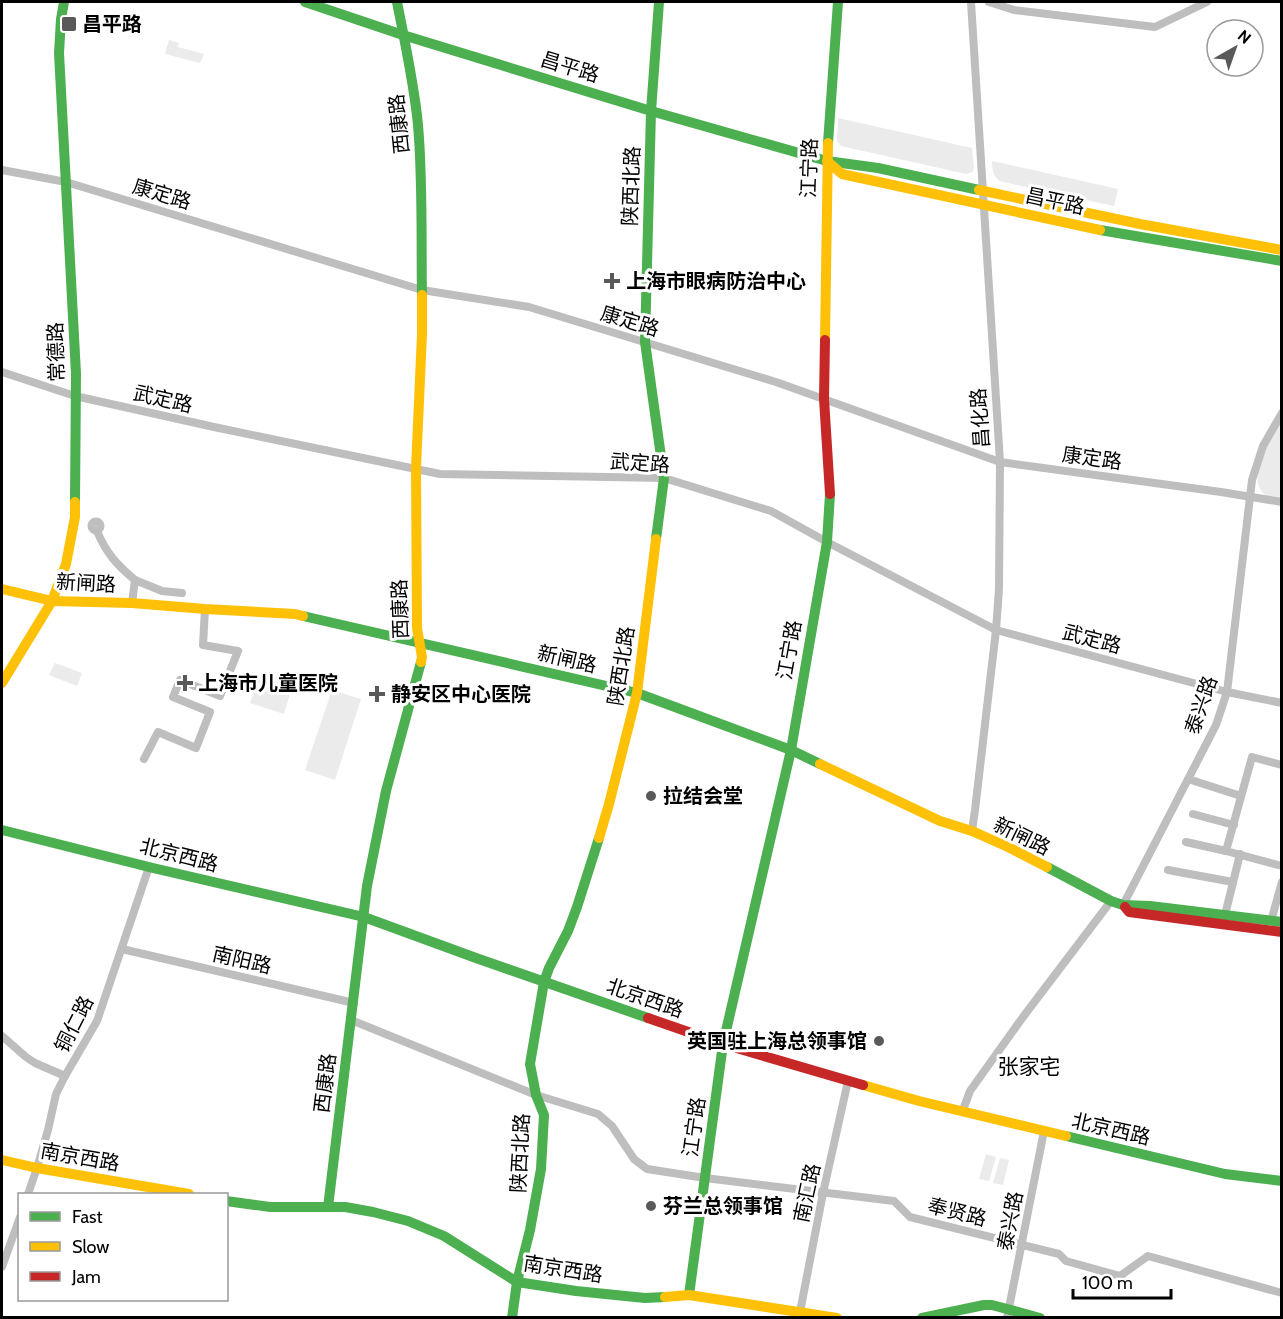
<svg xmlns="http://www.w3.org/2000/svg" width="1283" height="1319" viewBox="0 0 1283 1319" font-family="Cabin,'Noto Sans SC',sans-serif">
<rect width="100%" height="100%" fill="#fff"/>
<g fill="#ebebeb">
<polygon points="169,40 179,43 178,47 204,54 200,63 165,54"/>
<polygon points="838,118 972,148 974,167 973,172 966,174 841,146 837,141"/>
<path d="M992,161L1118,189L1114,206L999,181C993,175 992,170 992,161Z"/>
<path d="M1281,421V501C1277,500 1272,499 1268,497C1242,482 1271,438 1281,421Z"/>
<polygon points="55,663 82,673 77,686 49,675"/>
<polygon points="260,673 293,684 284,714 250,703"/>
<polygon points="332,690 361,699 335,780 305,770"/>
<polygon points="986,1154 996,1157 989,1181 979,1179"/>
<polygon points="1000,1158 1009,1160 1003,1185 993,1183"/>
</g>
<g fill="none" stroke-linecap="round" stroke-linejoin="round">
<g stroke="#bebebe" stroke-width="8">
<polyline points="971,2 1000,462 999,589 996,630 975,810 972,831"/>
<polyline points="989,2 1014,10 1155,27 1207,2"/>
<polyline points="2,170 66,182 422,290 529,307 776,382 1000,462 1221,492 1282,502"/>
<polyline points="2,372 75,396 214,427 440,474 664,478 771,511 827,542 996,630 1227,692 1282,703"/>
<circle cx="96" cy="526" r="4.5"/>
<path d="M97,531C106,553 117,565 135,580"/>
<polyline points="132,603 135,580 162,591 182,593"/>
<polyline points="144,759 158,732 196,748 210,712 173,697 180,680 220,696 238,651 203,645 205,609"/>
<polyline points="1282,765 1252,757 1226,851 1282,866"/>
<polyline points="1188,779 1241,796"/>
<polyline points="1193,814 1234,825"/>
<polyline points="1186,842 1226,851"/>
<polyline points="1168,870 1233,882"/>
<polyline points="1123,905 1216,725 1227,692 1252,480 1263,446 1282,413"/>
<polyline points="1225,915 1240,854"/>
<polyline points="1271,921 1282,882"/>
<polyline points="122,949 354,1003"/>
<polyline points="351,1020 536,1095 598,1114 612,1126 634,1159 647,1169 705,1178 894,1201 910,1217 1059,1254 1066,1261 1120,1276 1148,1256 1282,1293"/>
<polyline points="2,1036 26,1057 35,1063 65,1076"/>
<polyline points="963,1110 970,1091 1023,1017 1111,901"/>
<polyline points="28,1194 37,1168 48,1130 56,1094 65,1076 97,1021 149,867"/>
<polyline points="2,1267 20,1217"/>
<polyline points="800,1312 823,1193 848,1081"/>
<polyline points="1007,1318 1044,1131"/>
</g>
<g stroke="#4caf50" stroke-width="10">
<polyline points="64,2 61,19 59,53 76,374 75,502"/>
<polyline points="305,2 403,35 651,111 827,161 878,168 979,190"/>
<path d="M397,2C405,43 414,83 418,125C423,181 421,239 422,295"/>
<polyline points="828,143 838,2"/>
<polyline points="1100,230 1282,261"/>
<polyline points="656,539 664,478 645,342 651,111 659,2"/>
<polyline points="303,616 637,693 791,750 820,764"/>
<polyline points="2,830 153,868 364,917 476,958 648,1018"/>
<polyline points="1047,867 1111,901 1123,905 1150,906 1282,922"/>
<polyline points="1066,1136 1225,1174 1282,1181"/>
<polyline points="226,1201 270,1207 345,1207 373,1212 408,1221 444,1236 517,1282 576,1291 645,1298 665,1297"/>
<polyline points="328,1207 367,886 386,791 421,662"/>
<polyline points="689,1295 723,1044 791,750 827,542 830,494"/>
<polyline points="512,1318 517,1282 530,1230 541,1169 544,1115 536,1095 530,1064 544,982 549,968 568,931 577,907 599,838"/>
<polyline points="922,1318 984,1305 992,1305 1040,1318"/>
</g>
<g stroke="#ffc107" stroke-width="10">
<polyline points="827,161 842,174 1100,230"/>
<polyline points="979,190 1140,224 1282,250"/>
<polyline points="825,340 828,143"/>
<polyline points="2,589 52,601 132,603 205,609 295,614 303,616"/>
<polyline points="421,662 422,657 417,628 416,468 422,334 422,295"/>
<polyline points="2,683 52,601 66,564 75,517 75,502"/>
<polyline points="820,764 940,821 972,831 1008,847 1047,867"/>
<polyline points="599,838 609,804 637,693 656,539"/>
<polyline points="863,1085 919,1101 1066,1136"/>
<polyline points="2,1160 37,1168 189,1194"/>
<polyline points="665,1297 689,1295 837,1318"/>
</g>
<g stroke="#c62828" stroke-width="10">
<polyline points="825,340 824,399 830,494"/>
<polyline points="1125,907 1129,912 1282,932"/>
<polyline points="648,1018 723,1044 863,1085"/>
</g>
</g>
<g fill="#595959" stroke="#fff" stroke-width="2">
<rect x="61" y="16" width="16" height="16" rx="3"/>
<path d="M609 272h6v6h6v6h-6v6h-6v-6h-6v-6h6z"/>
<path d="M182 674h6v6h6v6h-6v6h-6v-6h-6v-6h6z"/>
<path d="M374 685h6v6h6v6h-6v6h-6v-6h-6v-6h6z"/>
<circle cx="651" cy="796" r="6"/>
<circle cx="879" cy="1041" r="6"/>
<circle cx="651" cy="1206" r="6"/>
</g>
<g text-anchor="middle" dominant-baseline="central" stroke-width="6" stroke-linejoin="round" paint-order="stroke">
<g font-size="20" font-weight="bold" fill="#000" stroke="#fff" text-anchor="start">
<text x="82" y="24">昌平路</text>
<text x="626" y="281">上海市眼病防治中心</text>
<text x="198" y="683">上海市儿童医院</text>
<text x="391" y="694">静安区中心医院</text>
<text x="663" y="796">拉结会堂</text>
<text x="867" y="1041" text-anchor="end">英国驻上海总领事馆</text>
<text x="663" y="1206">芬兰总领事馆</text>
</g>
<g font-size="20" fill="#000" stroke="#fff">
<text transform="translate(570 67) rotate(17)">昌平路</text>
<text transform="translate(399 124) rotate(-96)">西康路</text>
<text transform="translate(809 168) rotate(-88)">江宁路</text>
<text transform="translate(631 186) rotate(-88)">陕西北路</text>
<text transform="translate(162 194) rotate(17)">康定路</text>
<text transform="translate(1055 201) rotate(12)">昌平路</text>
<text transform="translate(630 321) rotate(17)">康定路</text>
<text transform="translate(56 352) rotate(-92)">常德路</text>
<text transform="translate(163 399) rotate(13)">武定路</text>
<text transform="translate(980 418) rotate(-94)">昌化路</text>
<text transform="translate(1092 458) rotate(8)">康定路</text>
<text transform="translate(640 463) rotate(4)">武定路</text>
<text transform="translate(86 583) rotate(3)">新闸路</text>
<text transform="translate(400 609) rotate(-92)">西康路</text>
<text transform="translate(1092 639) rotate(15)">武定路</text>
<text transform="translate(789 650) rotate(-80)">江宁路</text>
<text transform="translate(567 659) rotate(13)">新闸路</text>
<text transform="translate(621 666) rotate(-81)">陕西北路</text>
<text transform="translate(1201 705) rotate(-71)">泰兴路</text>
<text transform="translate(1022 836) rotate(26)">新闸路</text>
<text transform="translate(179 855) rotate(14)">北京西路</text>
<text transform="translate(242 960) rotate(13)">南阳路</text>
<text transform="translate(645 998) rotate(19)">北京西路</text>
<text transform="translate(74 1024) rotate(-63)">铜仁路</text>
<text transform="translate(325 1083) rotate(-83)">西康路</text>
<text transform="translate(694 1127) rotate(-82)">江宁路</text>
<text transform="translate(1111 1129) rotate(13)">北京西路</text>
<text transform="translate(520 1153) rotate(-87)">陕西北路</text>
<text transform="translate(80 1157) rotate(10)">南京西路</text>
<text transform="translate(807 1193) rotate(-78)">南汇路</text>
<text transform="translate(957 1212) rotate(14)">奉贤路</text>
<text transform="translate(1010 1221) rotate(-79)">泰兴路</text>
<text transform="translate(563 1269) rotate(9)">南京西路</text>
</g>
<g font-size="21" fill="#000" stroke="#fff">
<text x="1029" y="1066">张家宅</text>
</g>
</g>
<rect width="1283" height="1319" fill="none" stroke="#000000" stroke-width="6"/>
<rect x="18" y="1193" width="210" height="108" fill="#ffffff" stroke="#999999" stroke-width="1.5"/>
<rect x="30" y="1212" width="30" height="9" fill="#4caf50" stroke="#999999" stroke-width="1.5"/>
<text x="72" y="1223" font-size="18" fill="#000000">Fast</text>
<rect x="30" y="1242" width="30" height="9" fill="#ffc107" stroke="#999999" stroke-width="1.5"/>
<text x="72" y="1253" font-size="18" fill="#000000">Slow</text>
<rect x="30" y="1272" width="30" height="9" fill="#c62828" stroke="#999999" stroke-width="1.5"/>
<text x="72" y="1283" font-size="18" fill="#000000">Jam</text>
<g transform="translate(1235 48) rotate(40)"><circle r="28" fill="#ffffff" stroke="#999999" stroke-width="1.5"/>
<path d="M0-4.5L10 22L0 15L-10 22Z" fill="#595959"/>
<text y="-9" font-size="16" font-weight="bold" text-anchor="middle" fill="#000000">N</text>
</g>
<path d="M1073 1289v9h98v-9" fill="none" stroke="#000000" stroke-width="3"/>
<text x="1082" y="1289" font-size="18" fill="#000000" stroke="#ffffff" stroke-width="4.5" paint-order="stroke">100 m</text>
</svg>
